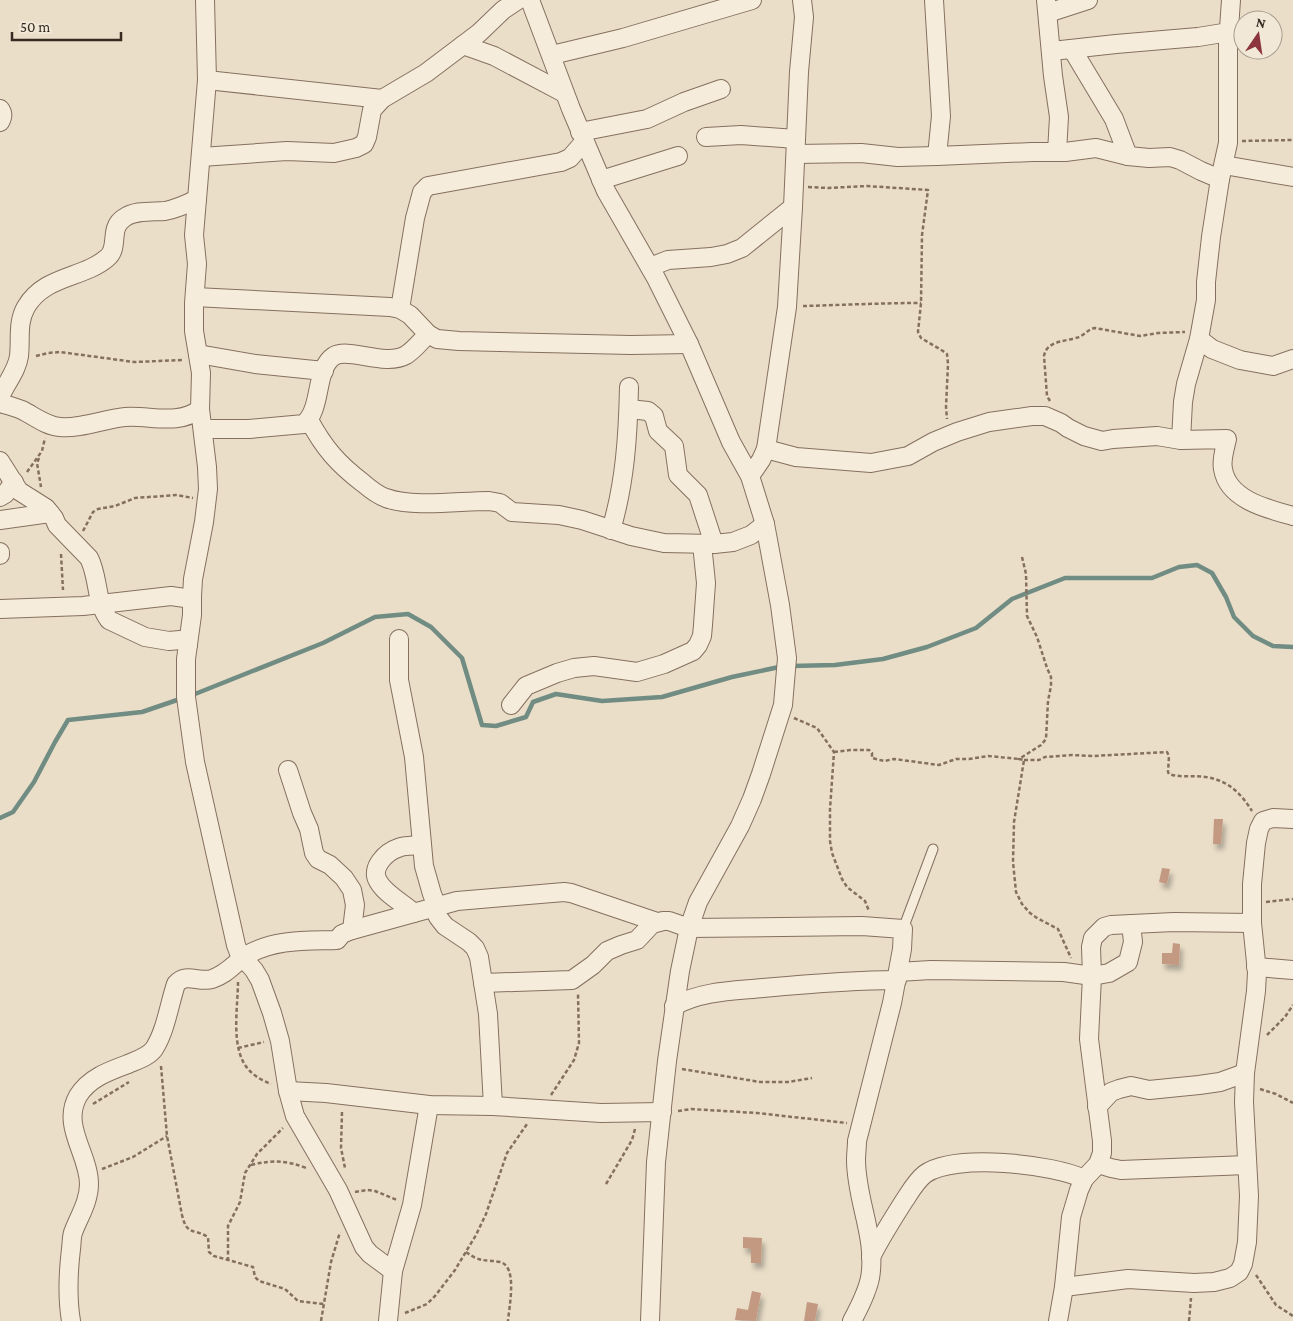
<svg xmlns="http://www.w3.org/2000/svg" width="1293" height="1321" viewBox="0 0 1293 1321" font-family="'Crimson Pro',serif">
<defs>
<filter id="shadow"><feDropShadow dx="3" dy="5.5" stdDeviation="2.5" flood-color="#0004"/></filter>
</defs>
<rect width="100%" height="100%" fill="#eadec8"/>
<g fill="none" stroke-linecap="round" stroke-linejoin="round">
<g stroke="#708c83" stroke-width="4.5">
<polyline points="791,666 835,665 883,659 927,647 976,628 1012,599 1065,578 1152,578 1179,567 1197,565 1212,573 1226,597 1234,617 1253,636 1273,646 1293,647"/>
<polyline points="190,696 323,643 375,617 408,614 431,627 462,658 482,725 496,726 526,717 533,702 556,694 602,701 662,697 732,677 784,666"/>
<polyline points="0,818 13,812 34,782 55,742 68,720 142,712 183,698"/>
</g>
</g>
<g fill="#c49982" filter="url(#shadow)">
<polygon points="1214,819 1223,819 1221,844 1213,844"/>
<polygon points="1162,868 1170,869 1167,884 1159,882"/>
<polygon points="1173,943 1180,944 1179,965 1162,964 1162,953 1172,953"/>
<polygon points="743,1237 762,1238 761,1263 751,1263 751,1249 743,1248"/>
<polygon points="752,1291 761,1293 756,1321 735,1320 737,1308 748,1310"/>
<polygon points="807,1302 818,1304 815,1321 804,1321"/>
</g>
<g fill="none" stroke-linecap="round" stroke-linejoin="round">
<g stroke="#85705f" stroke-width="11">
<polyline id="lane" points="903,929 933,849"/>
</g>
<g stroke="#85705f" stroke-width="20">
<g id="street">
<polyline points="205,0 207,80 194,235 197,264 194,303 194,331 201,373 200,409 207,467 208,489 204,522 193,579 192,596 192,615 186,659 186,697 195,762 236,945 239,953 254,970 260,980 272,1013 280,1041 288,1091 295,1116 338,1190 364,1247 370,1254 393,1271"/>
<polyline points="530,0 571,109 606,191 656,278 689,344 731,442 750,476 765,524 780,605 787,658 783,705 761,774 752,799 740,826 698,902 689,928 680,971 667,1061 656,1162 650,1321"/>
<polyline points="934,0 941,116 937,156"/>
<polyline points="1046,0 1053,76 1059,117 1057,152"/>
<polyline points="1048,13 1088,0"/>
<polyline points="463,45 494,56 564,93"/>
<polyline points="1072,49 1114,119 1128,156"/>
<polyline points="1052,51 1116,44 1198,37 1229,32"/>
<polyline points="552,55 623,38 752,0"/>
<polyline points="207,80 382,99"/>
<path d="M0,109C3,113 3,117 0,122"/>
<polyline points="580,132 647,119 684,102 721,89"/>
<polyline points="706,137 741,135 796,139"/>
<polyline points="796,154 861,153 898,157 937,156 1032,152 1065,152 1096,148 1128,156 1149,158 1170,157 1180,160 1201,171 1220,179"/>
<polyline points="201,157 287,151 334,153 356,148 364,144 367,137 372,110 382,99 426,73 479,33 503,10 518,0"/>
<polyline points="1224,165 1293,177"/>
<polyline points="601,180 678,156"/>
<polyline points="650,267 668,260 711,257 727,254 742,248 793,207"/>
<polyline points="195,297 390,307 400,309 410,315 428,334 437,339 459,341 631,345 689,344"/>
<polyline points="400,309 415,218 422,192 428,186 561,162 570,158 584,142"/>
<polyline points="1199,339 1212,349 1240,360 1273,366 1293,359"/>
<polyline points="198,354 255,364 324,371"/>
<path d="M0,397C6,383 17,371 19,356C21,338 17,323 26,307C45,275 82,279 107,258C120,248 108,228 124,218C135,210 152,212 165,211C176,209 187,204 197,199"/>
<path d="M0,403C7,405 15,407 22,410C34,416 46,426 60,427C80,429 104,419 125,417C150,415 178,426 200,409"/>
<polyline points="629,409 648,411 654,416 658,431 674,446 678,475 698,495 714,544"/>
<path d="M309,420C324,448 338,464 363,483C370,489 377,495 386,498C413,508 459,501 489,501L500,503L512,512L559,515L582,520L631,536L664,543L714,544L733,542L751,535L765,524"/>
<path d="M203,429H249L304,424C323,408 314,369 334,356C349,347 385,367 406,355C414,350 421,341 428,334"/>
<polyline points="1181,440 1183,402 1186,384 1199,339 1206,300 1206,282 1211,237 1220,179 1228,143 1228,43 1231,0"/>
<path d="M766,449L796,457L871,463L908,456L933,442L957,432L989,422L1032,416H1045L1061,423L1068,428L1084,436L1102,441L1113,439L1157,436L1181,440L1227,439C1225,448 1221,460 1223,469C1228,500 1268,509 1293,516"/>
<path d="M0,461L19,491L46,508L54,518L57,525L89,558C99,577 95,601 109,620L145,637L169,641L180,640L185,641L188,645"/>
<polyline points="750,476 761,460 766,449 787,307 793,207 799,72 804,17 802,0"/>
<polyline points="0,497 5,494 14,482"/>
<polyline points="0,520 50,513"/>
<path d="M611,530C625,483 628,436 629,387"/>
<polyline points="0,552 0,555"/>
<polyline points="0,609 83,606 171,596 192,599"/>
<polyline points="399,639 399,680 414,757 424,866 432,894 437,906"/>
<polyline points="511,705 526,686 557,673 574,668 594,666 637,672 664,664 693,651 698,645 702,636 703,625 706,583 702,544"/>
<polyline points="288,770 302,813 309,829 314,853 318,859 330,865 344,878 352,890 355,905 352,930"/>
<polyline points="433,907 438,917 445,926 469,942 475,948 479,957 488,1014 493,1106"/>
<path d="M414,913C403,903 385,894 378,881C370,868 386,852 398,848C405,845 414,846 422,845"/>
<polyline points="1256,967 1293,970"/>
<polyline points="898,972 931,970 1064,972 1092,976 1109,973 1128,962 1133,942 1131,924"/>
<path d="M483,983L572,980L593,965L607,951L621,945L637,940L652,924L663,921H669L689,928L862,926L903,929L902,949L892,1003L857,1141C857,1147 856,1154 856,1160C856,1200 877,1238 870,1278C867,1293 859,1308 852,1321"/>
<path d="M674,1006C702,991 732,991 763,988C807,984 852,980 897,980"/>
<polyline points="288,1091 326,1093 429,1105 493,1106 601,1113 662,1112"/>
<polyline points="1097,1107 1111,1092 1119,1089 1131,1086 1149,1090 1199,1085 1220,1082 1245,1073"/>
<polyline points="1098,1164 1111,1168 1121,1170 1247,1165"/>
<path d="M871,1257C881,1237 892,1220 904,1201C910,1192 916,1181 925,1174C955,1153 1053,1164 1084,1179"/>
<polyline points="1064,1287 1128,1279 1194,1283 1214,1282 1230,1278 1239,1272 1243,1264 1247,1242 1249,1196 1244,1102 1245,1073 1256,991 1257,972 1252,923 1252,884 1256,843 1259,829 1263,821 1273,818 1293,819"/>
<path d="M71,1321C67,1297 68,1274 71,1249C72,1243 71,1236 74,1230C80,1215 89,1201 89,1184C89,1154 61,1126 78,1096C89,1078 109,1071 128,1064C137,1060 148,1057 154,1049C166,1030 169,1005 176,984C186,972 199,983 212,979C229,973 233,964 247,955C275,939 306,941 337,940L342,934L352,930L457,901L564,892L571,893L657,922"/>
<polyline points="388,1321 393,1271 412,1205 429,1105"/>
<polyline points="1058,1321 1064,1287 1071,1217 1079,1190 1084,1179 1098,1164 1102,1153 1102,1141 1089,1039 1092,976 1091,947 1093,938 1104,927 1111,925 1174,922 1252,923"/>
</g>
</g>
<g stroke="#85705f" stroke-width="2.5" stroke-dasharray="4 2.5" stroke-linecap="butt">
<polyline points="1242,141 1293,140"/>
<polyline points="808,187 828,188 867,186 928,190 922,235 921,303 918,332 921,338 943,351 947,354 948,364 946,407 947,419"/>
<path d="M803,306C842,305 882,303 921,303"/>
<polyline points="36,356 48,353 60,352 134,362 184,360"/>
<path d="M1050,401L1047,396L1044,356C1047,339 1069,342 1081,336C1086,333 1089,329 1095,328L1140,336L1158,333L1185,332"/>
<polyline points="39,458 37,463 41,487"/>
<polyline points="27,472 42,451 45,438"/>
<polyline points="83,531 93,512 98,509 115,506 135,498 177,495 193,498"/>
<polyline points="61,554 63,590"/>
<polyline points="1022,557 1026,574 1027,616 1037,637 1047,668 1051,677 1051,686 1048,701 1046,739 1041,745 1019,759 1024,760 1014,822 1013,862 1016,892 1022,904 1030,913 1037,918 1058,929 1071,958"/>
<polyline points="794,718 817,728 834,752 830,809 830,841 832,853 842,879 847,887 865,901 869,911"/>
<polyline points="834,752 850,750 869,750 872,753 872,758 884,761 894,759 939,765 956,759 969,759 988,756 1019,759"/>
<path d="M1024,760H1039L1045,757L1072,755L1093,756L1167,752L1169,756L1168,772L1169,774C1181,778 1194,775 1206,777C1227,780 1241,793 1252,811"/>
<polyline points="1266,902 1293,899"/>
<path d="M238,982C238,1007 230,1048 248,1069C254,1076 263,1081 271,1084"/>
<polyline points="1267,1035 1285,1017 1293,1005"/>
<polyline points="238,1048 264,1042"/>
<path d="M161,1066L167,1136L182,1215C187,1236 193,1228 208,1237L209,1252L214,1256L253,1267L255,1277L259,1281L285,1289L298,1301L324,1304"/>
<polyline points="682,1069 760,1082 788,1082 812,1078"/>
<polyline points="1260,1089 1276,1094 1293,1103"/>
<polyline points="551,1095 574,1060 579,1043 578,993"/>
<polyline points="93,1104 129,1082"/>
<polyline points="678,1111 691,1109 757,1113 847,1123"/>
<polyline points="342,1112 341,1148 345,1168"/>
<path d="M251,1165C272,1160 286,1160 306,1168"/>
<polyline points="102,1169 133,1157 167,1136"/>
<polyline points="606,1184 632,1140 635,1129"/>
<polyline points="355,1192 367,1190 375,1191 397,1200"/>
<path d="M466,1252C481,1263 484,1259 500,1262C518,1266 509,1307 508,1321"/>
<polyline points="228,1261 228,1226 240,1202 245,1173 257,1154 283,1128"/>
<polyline points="1256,1275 1276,1305 1293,1316"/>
<polyline points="405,1313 427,1304 435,1296 455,1270 476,1235 486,1214 507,1153 527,1124"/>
<polyline points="321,1321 331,1262 340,1232"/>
<polyline points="1189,1321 1191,1298"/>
</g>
<use href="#lane" stroke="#f6ecdb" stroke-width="9"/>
<use href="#street" stroke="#f6ecdb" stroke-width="18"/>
</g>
<g transform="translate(1258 35) rotate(13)"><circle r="24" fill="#f2e8d7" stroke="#a79c8e"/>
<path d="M0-4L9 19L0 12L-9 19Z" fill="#8d353c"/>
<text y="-8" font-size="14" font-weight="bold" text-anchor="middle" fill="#362a21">N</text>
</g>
<path d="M12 32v8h109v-8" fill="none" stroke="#362a21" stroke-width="2.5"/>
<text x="20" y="32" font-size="15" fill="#362a21" stroke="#f2e8d7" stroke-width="4" paint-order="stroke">50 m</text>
</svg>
